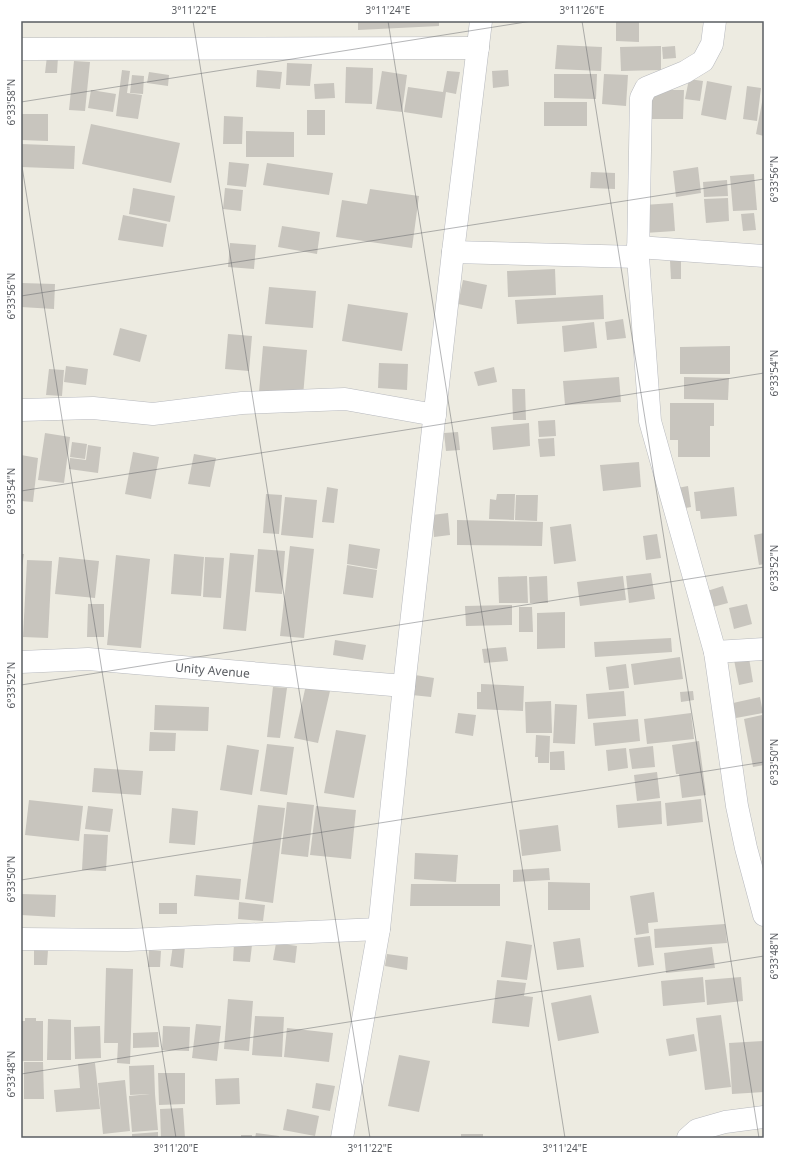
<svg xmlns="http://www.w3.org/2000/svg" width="785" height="1159" viewBox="0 0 785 1159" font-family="'Noto Sans',sans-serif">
<rect width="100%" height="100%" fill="#edebe1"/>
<g fill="#c8c5be">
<polygon points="358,21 439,21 439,26 358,30"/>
<polygon points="616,21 639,21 639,42 616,41"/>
<polygon points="557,45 602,47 601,71 555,69"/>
<polygon points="661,46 661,70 621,71 620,47"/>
<polygon points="675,46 676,58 663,59 662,47"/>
<polygon points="47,56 58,57 57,73 45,73"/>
<polygon points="74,61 90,62 85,111 69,110"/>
<polygon points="287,63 312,64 310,86 286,85"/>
<polygon points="346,67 373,68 372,104 345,103"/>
<polygon points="122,70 130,71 127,93 142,95 138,119 116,116"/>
<polygon points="257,70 282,72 280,89 256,87"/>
<polygon points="508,70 509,86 493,88 492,71"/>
<polygon points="382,71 407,75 402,112 376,109"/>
<polygon points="447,71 460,72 456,94 446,92 442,118 404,112 408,87 443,92"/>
<polygon points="149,72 169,75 168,86 147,83"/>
<polygon points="554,74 597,74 596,99 554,98"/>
<polygon points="604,74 628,75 626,106 602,104"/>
<polygon points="132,75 144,76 143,94 130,93"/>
<polygon points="689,79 703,81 700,101 685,99"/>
<polygon points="707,81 732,86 726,120 701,115"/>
<polygon points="334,83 335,98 315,99 314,84"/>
<polygon points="747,86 761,88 757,121 743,119"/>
<polygon points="91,90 116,94 113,112 88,108"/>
<polygon points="650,90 684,90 683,119 650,119"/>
<polygon points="763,97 764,97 764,136 756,134"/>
<rect x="544" y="102" width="43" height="24"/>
<rect x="307" y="110" width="18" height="25"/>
<polygon points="21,114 48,114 48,141 21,140"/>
<polygon points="224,116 243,117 242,144 223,144"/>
<polygon points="91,124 180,143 171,183 82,164"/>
<polygon points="246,131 294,132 294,157 246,157"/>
<polygon points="21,144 75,146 74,169 21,167"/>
<polygon points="229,162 249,164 246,187 227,185"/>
<polygon points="267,163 333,173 329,195 263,185"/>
<polygon points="698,167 701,193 676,197 673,171"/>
<polygon points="591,172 615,173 615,189 590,188"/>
<polygon points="754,174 757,210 733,211 730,176"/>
<polygon points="727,180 728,196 704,197 703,182"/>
<polygon points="133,188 175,196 170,222 129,214"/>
<polygon points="225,188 243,190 241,211 223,209"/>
<polygon points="370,189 419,196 412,248 336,237 342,200 367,204"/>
<polygon points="728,198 729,221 706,223 704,199"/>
<polygon points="673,203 675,231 645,233 644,205"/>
<polygon points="754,213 756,230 743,231 741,214"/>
<polygon points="123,215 167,224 163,247 118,240"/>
<polygon points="282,226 320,232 317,254 278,247"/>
<polygon points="230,243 256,245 254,269 228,267"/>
<polygon points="670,261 681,261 681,279 671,279"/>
<polygon points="555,269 556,295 508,297 507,271"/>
<polygon points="463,280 487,285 482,309 458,304"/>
<polygon points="21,283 55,284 54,309 21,307"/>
<polygon points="269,287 316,291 313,328 265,324"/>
<polygon points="603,295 604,319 517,324 515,300"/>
<polygon points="348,304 408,313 402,351 342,341"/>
<polygon points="623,319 626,338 607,340 605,322"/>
<polygon points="594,322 597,348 564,352 562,326"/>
<polygon points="120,328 147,335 140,362 113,355"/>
<polygon points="228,334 252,336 249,371 225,369"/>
<polygon points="263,346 307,350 303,396 259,392"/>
<polygon points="730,346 730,374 680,374 680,347"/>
<polygon points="379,363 408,364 407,390 378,388"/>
<polygon points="66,366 88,369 86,385 64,382"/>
<polygon points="494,367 497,382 478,386 474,372"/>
<polygon points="49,369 64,370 62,396 46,395"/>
<polygon points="619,377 621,402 565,405 563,381"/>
<polygon points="684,377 729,378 728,400 684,399"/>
<polygon points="512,389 525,389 526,420 513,420"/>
<polygon points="670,403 714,403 714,426 710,426 710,457 678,457 678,440 670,440"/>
<polygon points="555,420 556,436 539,437 538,421"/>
<polygon points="529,423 530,446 493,450 491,427"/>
<polygon points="458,432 460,450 446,451 444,433"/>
<polygon points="45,433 70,437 64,483 38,480"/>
<polygon points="554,438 555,456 540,457 538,439"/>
<polygon points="72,442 87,444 85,459 70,457"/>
<polygon points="88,445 101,447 98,473 69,469 70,458 86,460"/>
<polygon points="133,452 159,457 151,499 125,494"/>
<polygon points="194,454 216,458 210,487 188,484"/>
<polygon points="21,455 38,458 33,502 21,501"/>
<polygon points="639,462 641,487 603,491 600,465"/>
<polygon points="688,486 691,507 675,510 672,489"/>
<polygon points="327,487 338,489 334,523 322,522"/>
<polygon points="734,487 737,516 701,519 700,511 696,511 694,492"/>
<polygon points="266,494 282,495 279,534 263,533"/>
<polygon points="497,494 515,494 514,520 489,519 490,499 496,500"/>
<polygon points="516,495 538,495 537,521 515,520"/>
<polygon points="285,497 317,500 313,538 281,535"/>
<polygon points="448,513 450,535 434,537 432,515"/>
<polygon points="457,520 543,522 542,546 457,545"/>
<polygon points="571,524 576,561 554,564 550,527"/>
<polygon points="764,533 764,564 759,565 754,535"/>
<polygon points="657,534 661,558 646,560 643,536"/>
<polygon points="349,544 380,549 377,569 347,564"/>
<polygon points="290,546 314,549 304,638 280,636"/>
<polygon points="258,549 285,551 282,594 255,592"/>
<polygon points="230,553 254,555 246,631 223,629"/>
<polygon points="21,554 24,554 22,566 21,566"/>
<polygon points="174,554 204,557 201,596 171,594"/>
<polygon points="116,555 150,559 141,648 107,645"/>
<polygon points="59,557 99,561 95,598 55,594"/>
<polygon points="205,557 224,558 221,598 203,597"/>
<polygon points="27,560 52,561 48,638 23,637"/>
<polygon points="347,565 377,570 373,598 343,594"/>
<polygon points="651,573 655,599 629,603 626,576"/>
<polygon points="527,576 528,603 499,603 498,577"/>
<polygon points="547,576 548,603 530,603 529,577"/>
<polygon points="623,576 626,600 580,606 577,582"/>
<polygon points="723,586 728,603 709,608 704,592"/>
<polygon points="88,604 104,604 104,637 87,637"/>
<polygon points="747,604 752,624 734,629 729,608"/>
<polygon points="512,605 512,625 466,626 465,606"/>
<polygon points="519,607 532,607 533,632 519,632"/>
<polygon points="565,612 565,648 537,649 537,613"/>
<polygon points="671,638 672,652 595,657 594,642"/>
<polygon points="335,640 366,645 363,660 333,655"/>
<polygon points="506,647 508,661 484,663 482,649"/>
<polygon points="680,657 683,679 634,685 631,664"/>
<polygon points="749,658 753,682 739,685 734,660"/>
<polygon points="626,664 629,688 609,690 606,667"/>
<polygon points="415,675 434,678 431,697 412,695"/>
<polygon points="481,684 524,686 523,711 477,709 477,692 481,692"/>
<polygon points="306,685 330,691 318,743 294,738"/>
<polygon points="273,687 287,688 280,738 267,737"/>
<polygon points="624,691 626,716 588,719 586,694"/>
<polygon points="693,691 694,700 681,702 680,692"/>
<polygon points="760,697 763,713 736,718 733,703"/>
<polygon points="551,701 552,733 526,733 525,702"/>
<polygon points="555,704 577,705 575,744 553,743"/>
<polygon points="155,705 209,707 208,731 154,730"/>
<polygon points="458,713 476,715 473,736 455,733"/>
<polygon points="691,713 694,739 647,744 644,719"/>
<polygon points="762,715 764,727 764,765 753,767 744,719"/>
<polygon points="638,719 640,741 595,746 593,723"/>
<polygon points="336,730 366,735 354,798 324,793"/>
<polygon points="150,732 176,733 175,751 149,751"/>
<polygon points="536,735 550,736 549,763 538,763 538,757 535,757"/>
<polygon points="699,741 706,795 682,798 679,774 676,774 672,745"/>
<polygon points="267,744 294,747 287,795 260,791"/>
<polygon points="227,745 259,750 252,795 220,790"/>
<polygon points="653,746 655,767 632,769 629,749"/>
<polygon points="626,748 628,768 608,771 606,750"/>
<polygon points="564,751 565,770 550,770 550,752"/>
<polygon points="94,768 143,771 141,795 92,792"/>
<polygon points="657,772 660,798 637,801 634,775"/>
<polygon points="701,799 703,822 667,826 665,803"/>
<polygon points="29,800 83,806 79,841 25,835"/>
<polygon points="661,801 662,824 618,828 616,805"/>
<polygon points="287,802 314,805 308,857 281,854"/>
<polygon points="258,805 285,808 273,903 245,899"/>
<polygon points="88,806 113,809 110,832 85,829"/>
<polygon points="316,806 356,810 351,859 310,855"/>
<polygon points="172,808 198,811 195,845 169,843"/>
<polygon points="558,825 561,851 522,856 519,830"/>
<polygon points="84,834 108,835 106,871 82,870"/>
<polygon points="415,853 458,855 456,882 414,879"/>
<polygon points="549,868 550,880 513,882 513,870"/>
<polygon points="196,875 241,879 239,900 194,896"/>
<polygon points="548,882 590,883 590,910 548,910"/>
<polygon points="411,884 500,884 500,906 410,906"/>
<polygon points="654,892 658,922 648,923 649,933 636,935 630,896"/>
<polygon points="21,894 56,895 55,917 21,915"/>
<polygon points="239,902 265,905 263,921 238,919"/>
<rect x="159" y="903" width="18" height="11"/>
<polygon points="725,924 727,943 655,948 654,929"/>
<polygon points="650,936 654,965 638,967 634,938"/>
<polygon points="580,938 584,967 557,970 553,942"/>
<polygon points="506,941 532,945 527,980 501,977"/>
<polygon points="234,943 252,945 250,962 233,961"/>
<polygon points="276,943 297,946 295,963 273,960"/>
<polygon points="173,945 185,946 183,968 170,966"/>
<polygon points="712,947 715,968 666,973 664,953"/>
<polygon points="34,949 48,950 47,965 34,965"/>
<polygon points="149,950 161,951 160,967 148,967"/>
<polygon points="387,954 408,957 407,970 385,966"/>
<polygon points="106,968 133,969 130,1064 117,1063 118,1043 104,1043"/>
<polygon points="703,977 705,1002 663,1006 661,981"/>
<polygon points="741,977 743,1001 707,1005 705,980"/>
<polygon points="497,980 526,983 524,996 533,997 529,1027 492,1023"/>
<polygon points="591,995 599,1033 558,1041 551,1003"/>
<polygon points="228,999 253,1001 249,1051 224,1049"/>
<polygon points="721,1015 731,1087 705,1090 696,1018"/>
<polygon points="255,1016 284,1017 282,1057 252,1055"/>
<polygon points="25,1018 36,1018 36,1021 43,1021 43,1061 21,1061 21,1021 25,1021"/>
<polygon points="48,1019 71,1020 71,1060 47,1060"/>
<polygon points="196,1024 221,1026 217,1061 192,1058"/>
<polygon points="100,1026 101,1058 75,1059 74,1027"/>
<polygon points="163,1026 190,1027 189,1051 162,1050"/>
<polygon points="287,1028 333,1033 329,1062 284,1057"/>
<polygon points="158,1032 159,1047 133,1048 133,1033"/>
<polygon points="694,1034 697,1051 669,1056 666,1039"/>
<polygon points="763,1041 764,1092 732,1094 729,1043"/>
<polygon points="399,1055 430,1061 419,1112 388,1106"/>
<polygon points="24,1062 43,1062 44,1099 24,1099"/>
<polygon points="95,1063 100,1109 56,1112 54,1090 80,1088 78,1064"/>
<polygon points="154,1065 155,1094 158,1130 132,1132 129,1096 150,1094 130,1095 129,1066"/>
<polygon points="158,1073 185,1073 185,1104 159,1105"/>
<polygon points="239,1078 240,1104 216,1105 215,1079"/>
<polygon points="125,1080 130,1131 103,1134 98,1083"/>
<polygon points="316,1083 335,1086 330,1111 312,1108"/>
<polygon points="183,1108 185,1138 161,1138 160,1109"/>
<polygon points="287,1109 319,1116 315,1136 283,1130"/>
<polygon points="158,1132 158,1138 132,1138 132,1134"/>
<polygon points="256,1133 279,1136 279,1138 255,1138"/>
<rect x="461" y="1134" width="22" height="4"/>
<rect x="241" y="1135" width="11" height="3"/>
</g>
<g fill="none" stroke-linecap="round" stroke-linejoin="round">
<g stroke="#b7b9be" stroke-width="23">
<g id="minor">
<polyline points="715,21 712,44 703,61 685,72 646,88 641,98 638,257 650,421 715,652 737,806 746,848 764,915"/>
<polyline points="21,49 478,48"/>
<polyline points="638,247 764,256"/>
<polyline points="453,252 638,257"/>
<polyline points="21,410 93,408 153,414 242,403 345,399 435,415"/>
<polyline points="715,652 764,649"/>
<path id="s1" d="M21,662L88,659L404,686"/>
<polyline points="21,939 127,940 379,929"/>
<polyline points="342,1138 379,929 404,686 453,252 481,21"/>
<polyline points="688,1138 697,1130 725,1122 764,1117"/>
</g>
</g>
<use href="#minor" stroke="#fff" stroke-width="22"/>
</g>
<path fill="none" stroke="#5a5d62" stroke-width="1" stroke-opacity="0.45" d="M193,21L370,1138M388,21L565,1138M582,21L759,1138M21,102L532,21M21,160L176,1138M21,296L764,179M21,491L764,373M21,685L764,567M21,880L764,762M21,1074L764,956"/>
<g text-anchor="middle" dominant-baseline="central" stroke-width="3" stroke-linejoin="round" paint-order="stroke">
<g font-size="12" fill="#5a5d62" stroke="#fff">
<text stroke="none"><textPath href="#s1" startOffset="192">Unity Avenue</textPath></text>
</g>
</g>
<rect width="785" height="1159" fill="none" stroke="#ffffff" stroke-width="44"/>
<rect x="22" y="22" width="741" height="1115" fill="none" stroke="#5a5d62" stroke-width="1.5"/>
<g font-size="10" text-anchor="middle" fill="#5a5d62">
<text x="194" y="14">3°11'22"E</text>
<text x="388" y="14">3°11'24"E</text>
<text x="582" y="14">3°11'26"E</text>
<text transform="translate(11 102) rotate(-90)" y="4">6°33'58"N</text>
<text transform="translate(774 179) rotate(-90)" y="4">6°33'56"N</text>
<text transform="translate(11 296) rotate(-90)" y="4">6°33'56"N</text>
<text transform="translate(774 373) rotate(-90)" y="4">6°33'54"N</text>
<text transform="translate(11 491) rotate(-90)" y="4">6°33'54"N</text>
<text transform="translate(774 568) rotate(-90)" y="4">6°33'52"N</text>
<text transform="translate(11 685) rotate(-90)" y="4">6°33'52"N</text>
<text transform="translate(774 762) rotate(-90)" y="4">6°33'50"N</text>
<text transform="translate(11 879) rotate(-90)" y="4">6°33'50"N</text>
<text transform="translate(774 956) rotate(-90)" y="4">6°33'48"N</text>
<text transform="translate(11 1074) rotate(-90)" y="4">6°33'48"N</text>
<text x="176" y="1152">3°11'20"E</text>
<text x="370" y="1152">3°11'22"E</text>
<text x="565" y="1152">3°11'24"E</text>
</g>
</svg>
